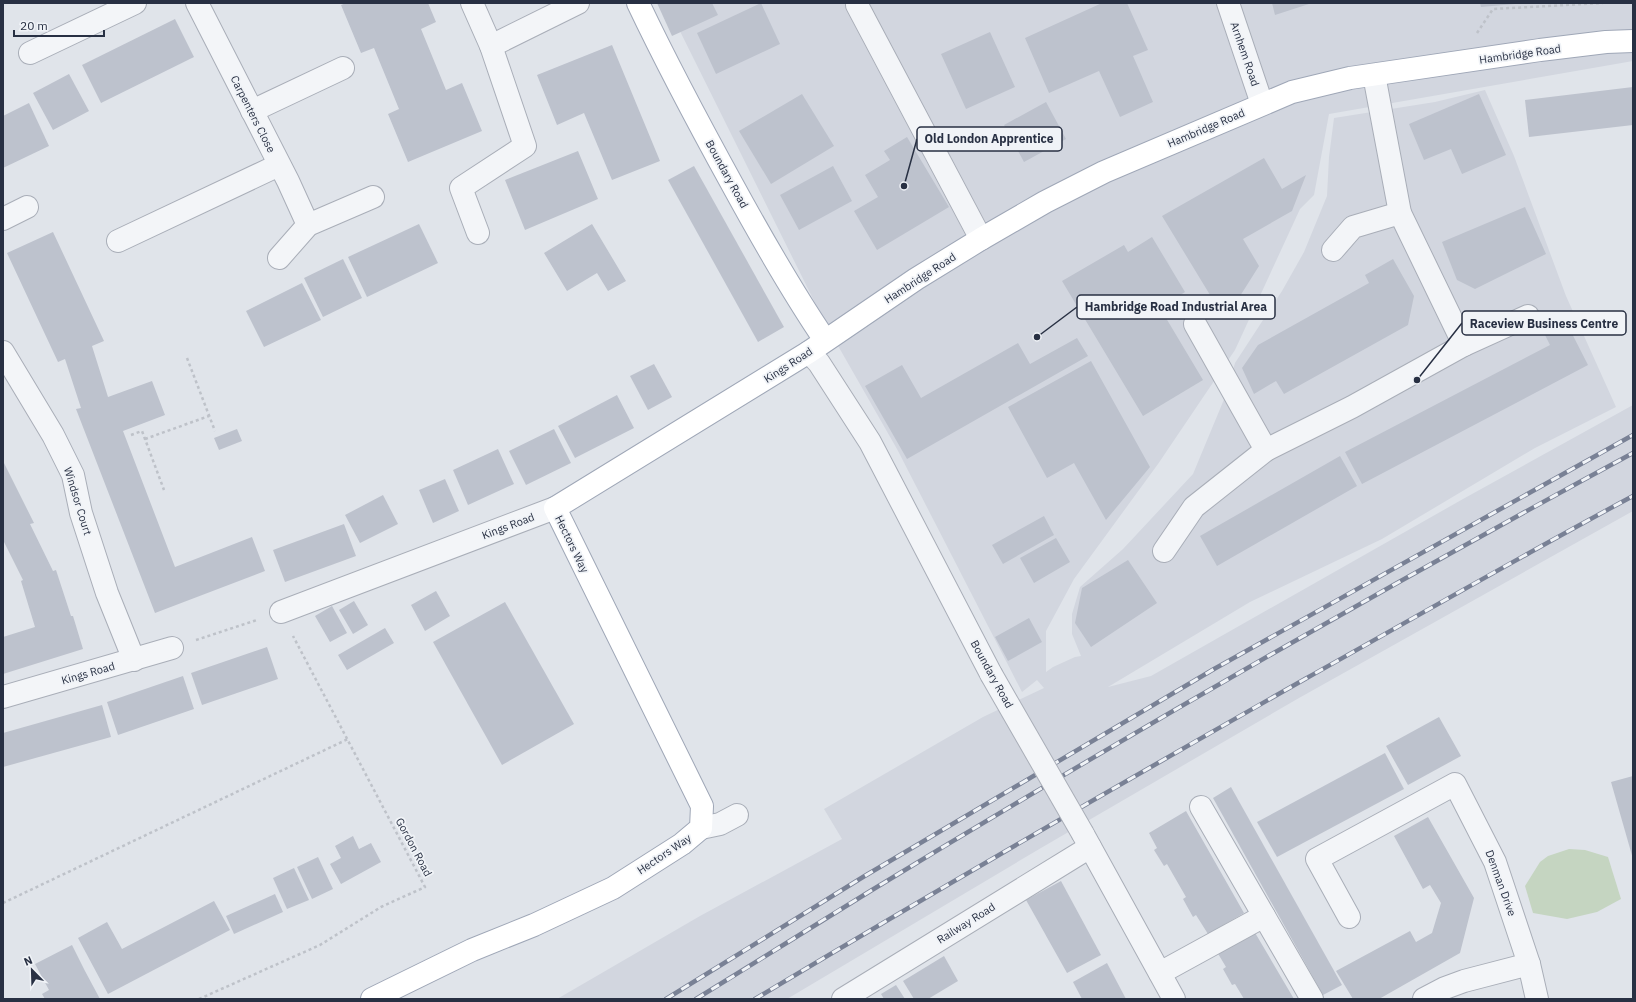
<svg xmlns="http://www.w3.org/2000/svg" width="1636" height="1002" viewBox="0 0 1636 1002" font-family="'IBM Plex Sans',sans-serif">
<rect width="100%" height="100%" fill="#e0e4ea"/>
<polygon fill="#d2d6df" points="666,3 1633,3 1633,61 1329,114 1314,195 1300,209 1235,350 1158,464 1074,579 1046,631 1046,672 1053,667 1075,657 1081,656 1072,634 1072,614 1080,587 1123,549 1193,474 1225,397 1235,363 1282,291 1304,252 1327,196 1329,157 1334,118 1435,102 1485,90 1514,156 1566,296 1616,407 1535,448 1382,539 1250,602 1108,687 1151,676 1463,499 1633,405 1633,511 1299,698 1041,848 787,999 557,999 700,916 842,839 824,809 983,717 1044,688 1037,680 1022,692 897,449 825,323"/>
<polygon fill="#c5d5c1" points="1569,849 1585,850 1608,857 1621,899 1597,912 1567,919 1533,913 1525,886 1540,862 1548,856"/>
<g fill="#bdc2cd">
<polygon points="346,3 428,3 436,22 421,29 446,90 462,83 482,131 408,162 388,114 399,109 374,48 361,53 341,5"/>
<polygon points="657,3 712,3 718,15 672,36"/>
<polygon points="761,3 780,44 716,74 697,33"/>
<polygon points="1102,3 1127,3 1148,50 1133,56 1153,102 1120,117 1099,71 1049,93 1025,38"/>
<polygon points="1272,3 1312,3 1275,15"/>
<polygon points="1480,3 1515,3 1515,4 1481,7"/>
<polygon points="175,19 194,57 101,103 82,65"/>
<polygon points="990,32 1015,87 966,109 941,54"/>
<polygon points="612,45 660,161 612,180 584,113 557,125 537,75"/>
<polygon points="69,74 89,111 53,130 33,93"/>
<polygon points="1633,87 1633,125 1529,137 1525,100"/>
<polygon points="802,94 834,146 771,184 739,131"/>
<polygon points="1479,94 1506,155 1462,174 1451,149 1424,160 1409,124"/>
<polygon points="1046,102 1066,139 1024,162 1004,125"/>
<polygon points="29,103 49,146 3,168 3,116"/>
<polygon points="907,137 949,207 877,250 854,211 878,197 865,175 890,160 884,151"/>
<polygon points="578,151 598,199 525,230 505,180"/>
<polygon points="1264,158 1282,189 1306,175 1292,211 1243,239 1259,266 1235,304 1221,313 1162,216"/>
<polygon points="694,166 784,327 758,342 668,180"/>
<polygon points="833,166 852,201 799,230 780,195"/>
<polygon points="1525,207 1546,254 1475,289 1457,280 1442,242"/>
<polygon points="419,224 438,263 367,297 348,257"/>
<polygon points="592,224 626,281 608,291 597,273 567,291 544,253"/>
<polygon points="53,232 104,341 92,346 108,397 152,381 165,415 123,431 175,567 252,537 265,571 155,613 76,409 81,408 65,359 58,362 7,253"/>
<polygon points="1152,237 1185,292 1160,308 1203,380 1143,416 1062,281 1124,245 1128,252"/>
<polygon points="343,259 362,298 323,317 304,278"/>
<polygon points="1393,259 1414,296 1408,325 1284,394 1276,381 1254,394 1242,368 1258,345 1369,283 1365,275"/>
<polygon points="302,283 321,320 264,347 246,311"/>
<polygon points="1562,314 1588,365 1362,484 1345,452 1550,345 1540,325"/>
<polygon points="1077,338 1088,356 907,459 865,386 902,365 921,398 1018,343 1030,364"/>
<polygon points="1091,361 1150,467 1106,520 1074,463 1047,478 1008,407"/>
<polygon points="654,364 672,397 648,410 630,376"/>
<polygon points="617,395 634,428 575,458 558,426"/>
<polygon points="237,429 242,441 219,450 214,438"/>
<polygon points="554,429 571,463 526,485 509,451"/>
<polygon points="498,449 514,484 468,505 453,470"/>
<polygon points="1340,456 1357,486 1217,566 1200,536"/>
<polygon points="3,461 34,523 30,524 53,571 56,570 71,616 73,616 83,649 3,674 3,637 35,627 21,581 23,580 3,540"/>
<polygon points="445,479 459,511 433,523 419,490"/>
<polygon points="383,495 398,524 360,543 345,515"/>
<polygon points="1044,516 1054,535 1003,564 992,545"/>
<polygon points="344,524 356,556 285,582 273,550"/>
<polygon points="1056,538 1070,562 1034,583 1020,558"/>
<polygon points="1128,560 1157,603 1091,647 1075,623 1082,588"/>
<polygon points="436,591 450,616 425,631 411,605"/>
<polygon points="354,601 368,625 353,634 339,610"/>
<polygon points="505,602 574,724 502,765 433,642"/>
<polygon points="332,606 347,633 330,642 315,616"/>
<polygon points="1029,618 1042,642 1008,661 995,637"/>
<polygon points="385,628 394,643 347,670 338,655"/>
<polygon points="267,647 278,679 202,705 191,673"/>
<polygon points="183,676 194,709 118,735 107,702"/>
<polygon points="102,705 111,737 3,767 3,733"/>
<polygon points="1439,717 1461,756 1408,785 1386,746"/>
<polygon points="1385,753 1404,789 1277,857 1257,822"/>
<polygon points="1633,776 1633,859 1611,782"/>
<polygon points="1231,787 1342,985 1323,995 1213,798"/>
<polygon points="1186,811 1244,913 1208,934 1196,915 1193,917 1183,899 1186,897 1167,864 1164,866 1154,850 1157,848 1149,833"/>
<polygon points="1428,817 1474,898 1460,953 1379,999 1353,999 1336,971 1410,931 1416,942 1432,933 1441,903 1430,885 1423,889 1394,836"/>
<polygon points="353,836 359,849 371,843 381,862 341,884 330,864 341,858 335,846"/>
<polygon points="318,857 333,889 312,899 297,867"/>
<polygon points="294,868 309,900 287,909 273,878"/>
<polygon points="1061,881 1101,955 1067,973 1026,900"/>
<polygon points="275,894 283,912 234,934 226,916"/>
<polygon points="214,901 230,930 108,994 78,938 107,922 122,949"/>
<polygon points="1254,931 1294,999 1244,999 1235,984 1232,985 1223,969 1226,967 1217,952"/>
<polygon points="72,945 85,971 100,999 45,999 42,994 49,990 35,964"/>
<polygon points="944,956 958,981 928,999 914,999 903,981"/>
<polygon points="1107,963 1126,999 1082,999 1073,982"/>
<polygon points="896,985 905,999 884,999 881,994"/>
</g>
<g fill="none" stroke-linecap="round" stroke-linejoin="round">
<g stroke="#a9aeb8" stroke-width="24">
<g id="minor">
<polyline points="197,3 288,181 308,225"/>
<polyline points="472,3 491,46 525,146 461,188 478,233"/>
<polyline points="1228,3 1262,104"/>
<polyline points="857,5 981,239"/>
<polyline points="491,46 578,3"/>
<polyline points="30,53 135,3"/>
<polyline points="1374,75 1400,213 1464,345"/>
<polyline points="252,111 343,68"/>
<polyline points="3,219 27,207"/>
<polyline points="118,241 279,165"/>
<polyline points="1333,250 1353,227 1400,213"/>
<polyline points="279,258 308,225 373,197"/>
<polyline points="1195,324 1266,450"/>
<polyline points="3,352 53,435 73,475 81,513 107,593 134,660"/>
<polyline points="809,352 819,363 870,442 991,674"/>
<polyline points="1164,551 1194,507 1266,450 1352,407 1464,345 1528,316"/>
<polyline points="281,612 555,508"/>
<polyline points="3,697 172,648"/>
<polyline points="1201,807 1312,999"/>
<polyline points="701,828 720,824 737,815"/>
<polyline points="1083,834 1174,999"/>
<polyline points="1349,917 1317,859 1455,784 1495,862 1529,964 1537,999"/>
<polyline points="1160,973 1264,916"/>
<polyline points="843,999 1090,847"/>
<polyline points="1424,999 1445,988 1464,981 1529,964"/>
</g>
</g>
<g stroke="#9fa7b7" stroke-width="24">
<g id="major">
<path d="M638,3C667,64 699,124 732,184C761,237 791,290 825,340"/>
<polyline points="372,999 472,950 534,925 613,888 682,844 701,828 702,806 555,508 809,352 916,279 981,239 1045,202 1104,172 1292,92 1350,78 1540,50 1606,42 1633,41"/>
</g>
</g>
<g stroke="#bec2c9" stroke-width="2.5" stroke-dasharray="3 3" stroke-linecap="butt">
<polyline points="1477,33 1493,9 1603,3"/>
<polyline points="187,358 215,431"/>
<polyline points="131,435 142,431 164,490"/>
<polyline points="145,439 209,416"/>
<polyline points="196,640 257,620"/>
<polyline points="3,903 348,739"/>
<polyline points="199,999 320,945 381,907 425,887 293,636"/>
</g>
<use href="#minor" stroke="#f3f5f8" stroke-width="22"/>
<use href="#major" stroke="#fff" stroke-width="22"/>
<g stroke="#798195" stroke-width="4.5">
<g id="rail">
<polyline points="666,999 863,877 1214,669 1633,435"/>
<path d="M696,999C755,963 813,926 872,890C1122,738 1376,592 1633,453"/>
<path d="M755,999C937,890 1120,784 1305,679C1414,618 1523,555 1633,496"/>
</g>
</g>
<use href="#rail" stroke="#f0f3f7" stroke-width="3" stroke-dasharray="9" stroke-linecap="butt"/>
<g stroke="#a9aeb8" stroke-width="24" stroke-linecap="butt">
<polyline id="minor-bridge" points="991,674 1083,834"/>
</g>
<use href="#minor-bridge" stroke="#f3f5f8" stroke-width="22"/>
</g>
<g text-anchor="middle" dominant-baseline="central" stroke-width="3.5" stroke-linejoin="round" paint-order="stroke">
<g font-size="11" fill="#283043" stroke="#f0f3f7">
<text transform="translate(1245 54) rotate(71)">Arnhem Road</text>
<text transform="translate(1520 54) rotate(-8)">Hambridge Road</text>
<text transform="translate(253 114) rotate(63)">Carpenters Close</text>
<text transform="translate(1206 128) rotate(-23)">Hambridge Road</text>
<text transform="translate(727 174) rotate(61)">Boundary Road</text>
<text transform="translate(920 278) rotate(-33)">Hambridge Road</text>
<text transform="translate(788 365) rotate(-33)">Kings Road</text>
<text transform="translate(78 501) rotate(73)">Windsor Court</text>
<text transform="translate(508 526) rotate(-21)">Kings Road</text>
<text transform="translate(572 544) rotate(64)">Hectors Way</text>
<text transform="translate(88 673) rotate(-16)">Kings Road</text>
<text transform="translate(992 674) rotate(61)">Boundary Road</text>
<text transform="translate(414 847) rotate(62)">Gordon Road</text>
<text transform="translate(664 854) rotate(-34)">Hectors Way</text>
<text transform="translate(1501 883) rotate(70)">Denman Drive</text>
<text transform="translate(966 923) rotate(-32)">Railway Road</text>
</g>
</g>
<path fill="none" stroke="#283043" stroke-width="1.5" d="M904 186L917 139M1037 337L1077 307M1417 380L1462 323"/>
<g fill="#283043" stroke="#f0f3f7" stroke-width="1.5">
<circle cx="904" cy="186" r="4"/>
<circle cx="1037" cy="337" r="4"/>
<circle cx="1417" cy="380" r="4"/>
</g>
<g fill="#f0f3f7" stroke="#283043" stroke-width="1.5">
<rect x="917" y="127" width="145" height="24" rx="4"/>
<rect x="1077" y="295" width="198" height="24" rx="4"/>
<rect x="1462" y="311" width="164" height="24" rx="4"/>
</g>
<g font-size="12" text-anchor="middle" font-weight="bold" fill="#283043">
<text x="989" y="143">Old London Apprentice</text>
<text x="1176" y="311">Hambridge Road Industrial Area</text>
<text x="1544" y="328">Raceview Business Centre</text>
</g>
<rect width="1636" height="1002" fill="none" stroke="#283043" stroke-width="8"/>
<g transform="translate(32 970) rotate(337)" stroke="#f0f3f7" stroke-width="3" paint-order="stroke">
<path d="M0-3L7 15L0 10L-7 15Z" fill="#283043"/>
<text y="-6" font-size="11" font-weight="bold" text-anchor="middle" fill="#283043">N</text>
</g>
<path d="M14 30v6h90v-6" fill="none" stroke="#283043" stroke-width="2"/>
<text x="20" y="30" font-size="12" fill="#283043" stroke="#f0f3f7" stroke-width="3" paint-order="stroke">20 m</text>
</svg>
